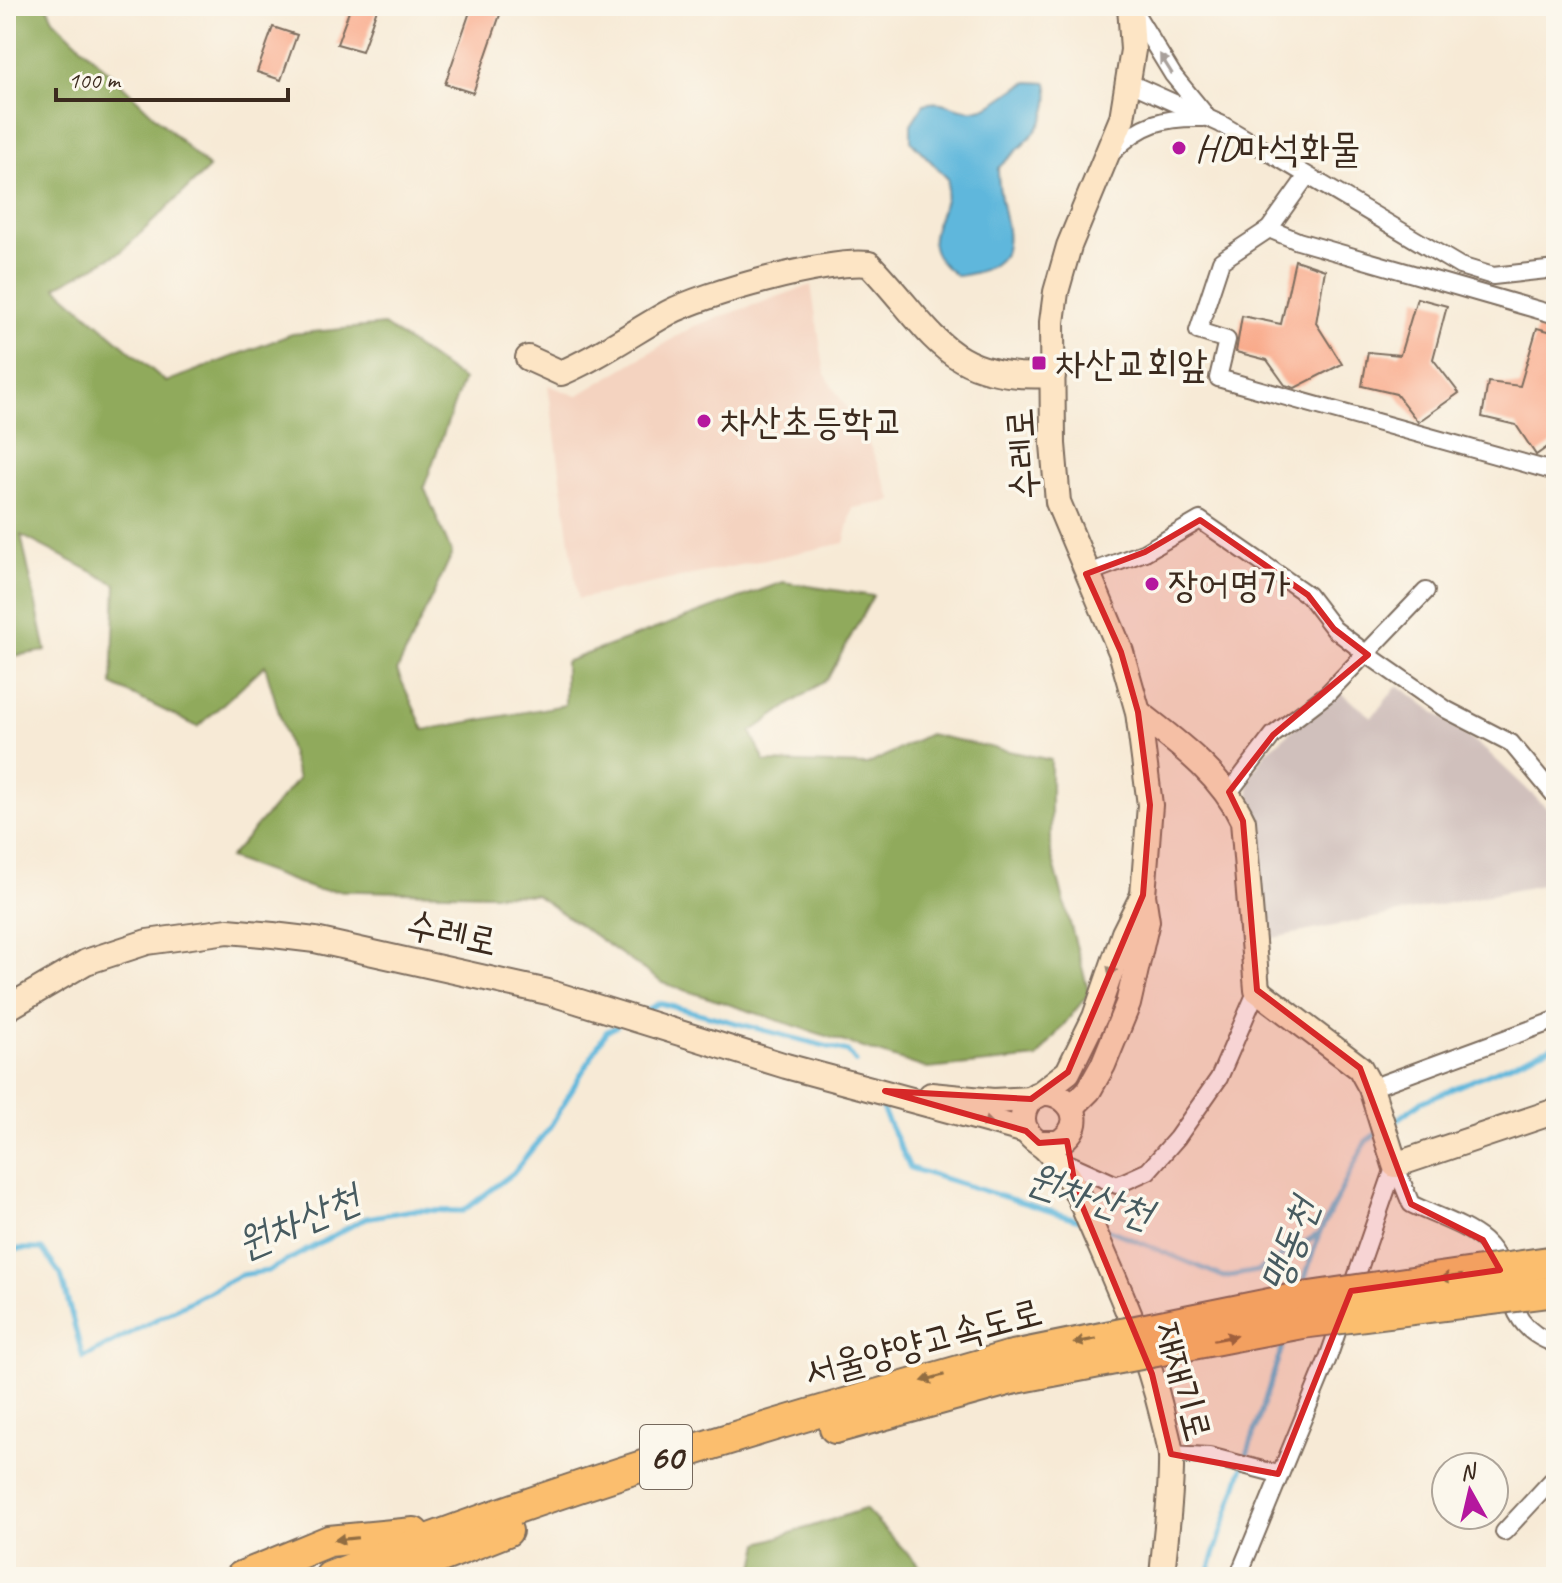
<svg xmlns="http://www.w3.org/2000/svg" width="1562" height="1583" viewBox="0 0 1562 1583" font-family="Caveat,'Poor Story',sans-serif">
<rect width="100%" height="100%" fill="#fbf7ec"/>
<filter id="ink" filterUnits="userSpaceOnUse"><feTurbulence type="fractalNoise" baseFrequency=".0125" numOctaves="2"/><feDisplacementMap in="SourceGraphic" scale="16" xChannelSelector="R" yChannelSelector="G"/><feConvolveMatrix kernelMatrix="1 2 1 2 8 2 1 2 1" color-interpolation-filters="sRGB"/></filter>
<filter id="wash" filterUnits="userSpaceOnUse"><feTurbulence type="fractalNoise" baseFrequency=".006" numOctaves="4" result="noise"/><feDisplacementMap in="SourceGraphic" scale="32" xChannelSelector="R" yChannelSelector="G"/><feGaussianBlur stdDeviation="1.8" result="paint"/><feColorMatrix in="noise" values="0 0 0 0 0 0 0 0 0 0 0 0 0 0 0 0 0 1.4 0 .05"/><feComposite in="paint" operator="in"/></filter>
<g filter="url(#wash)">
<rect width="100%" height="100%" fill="#f7ead6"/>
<polygon fill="#f4d3c0" points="811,285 825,374 870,446 893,501 853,508 844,543 578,599 548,385 577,396 694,326"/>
<polygon fill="#d0c0bc" points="1398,685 1488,752 1556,817 1556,882 1258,941 1248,780 1266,752 1338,691 1372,717"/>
<g fill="#90aa5c" stroke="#666a3d" stroke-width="2">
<polygon points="6,6 47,6 53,19 209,168 121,252 56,287 166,382 292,334 384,325 463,380 424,487 452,554 397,671 424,730 565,705 565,662 783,582 873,596 828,678 751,732 765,762 867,765 929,734 1051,760 1051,853 1089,993 1037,1058 928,1069 663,983 536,895 317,890 229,858 298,779 265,665 198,727 112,685 116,584 21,535 46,651 6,657"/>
<polygon points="865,1509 930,1577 753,1577 760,1543"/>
</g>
<path fill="#5eb7dc" stroke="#4c707d" stroke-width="2" d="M1029,82L1047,83C1056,123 1024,143 998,168C996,219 1039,266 957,276C908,242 948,222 948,179L911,141V124L924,104C946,98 955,112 974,110C996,108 1008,90 1029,82Z"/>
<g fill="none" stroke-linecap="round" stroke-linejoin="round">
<g stroke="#5eb7dc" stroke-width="5">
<polyline points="647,1010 659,1003 848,1052 856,1062"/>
<polyline points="877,1098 910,1168 1079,1220"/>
<polyline points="1389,1125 1421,1102 1556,1045"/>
<polyline points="1100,1226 1224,1277 1257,1271 1317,1235"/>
<polyline points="6,1249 42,1249 61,1275 83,1358 240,1275 268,1271 366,1218 413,1210 463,1211 513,1173 550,1127 606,1032 617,1026"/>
<polyline points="1302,1287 1319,1234 1366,1141 1377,1133"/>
<polyline points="1207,1577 1285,1338"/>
</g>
</g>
<g id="blocks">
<g fill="#f9a888">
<polygon points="351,6 378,6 362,51 337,44"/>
<polygon points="472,6 503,6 473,93 445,84"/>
<polygon points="273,27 297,35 281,80 257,72"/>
<polygon points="1295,260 1325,270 1316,323 1342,364 1295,388 1285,385 1267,360 1236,352 1242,316 1281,324"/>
<polygon points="1417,298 1447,306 1433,359 1459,393 1418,422 1396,394 1362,386 1368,352 1400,355"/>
<polygon points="1537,328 1556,333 1553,389 1556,441 1536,455 1516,425 1482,417 1488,382 1520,386"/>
</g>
</g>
</g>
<g filter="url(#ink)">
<use href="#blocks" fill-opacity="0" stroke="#7d6d5e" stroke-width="2"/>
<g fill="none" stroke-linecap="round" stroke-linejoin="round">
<g stroke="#7d6d5e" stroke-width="20">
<g id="street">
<polyline points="1132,8 1173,75 1205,114"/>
<polyline points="1130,83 1221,124 1460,266 1493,276 1556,269"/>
<path d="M1113,152C1140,123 1165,117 1203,118"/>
<polyline points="1307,176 1269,229 1221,261 1198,331 1227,340 1218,378 1556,472"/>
<polyline points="1269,229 1298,241 1556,315"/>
<polyline points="1086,574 1145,552 1200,520 1308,595 1334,629 1368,655 1447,710 1511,743 1556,797"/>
<polyline points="1228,794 1273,735 1327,694 1426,591"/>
<polyline points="1371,1088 1556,1020"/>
<polyline points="1070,1164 1117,1185 1148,1171 1177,1138 1219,1078 1257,990"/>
<path d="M1395,1165L1411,1204C1433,1215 1466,1225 1484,1241C1521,1275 1495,1324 1556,1344"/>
<polyline points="1171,1454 1209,1456 1278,1474"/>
<polyline points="1504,1532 1556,1476"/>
<polyline points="1238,1577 1328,1358 1395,1165"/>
</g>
</g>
<g stroke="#7d6d5e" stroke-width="28">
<g id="secondary">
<path d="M528,358L561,373C599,357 632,333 668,313C705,293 829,259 869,264C934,331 944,382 1053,375"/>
<path d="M1138,712C1179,744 1221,774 1243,821L1257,990L1360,1068L1371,1088L1395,1165L1556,1111"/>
<polyline points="6,1009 86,962 147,942 228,931 273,935 315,940 548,992 786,1066 1026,1131"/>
<polyline points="931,1095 993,1101 1031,1099"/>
<polyline points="1037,1096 1068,1072 1095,1017 1124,933 1143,895"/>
<polyline points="1072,1107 1089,1090 1103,1065 1128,1004 1147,921 1143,895 1150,805 1138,712 1121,652 1058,502 1053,444 1052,322 1056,292 1069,246 1122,118 1133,50 1130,6"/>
<path d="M1039,1143H1058C1105,1114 1038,1067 1024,1111C1022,1119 1023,1127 1028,1133C1032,1140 1040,1143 1046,1149C1060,1163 1072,1181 1080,1199C1110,1270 1144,1339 1162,1414C1165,1428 1170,1442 1171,1456C1172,1495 1165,1538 1162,1577"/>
</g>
</g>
<g stroke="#7d6d5e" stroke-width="34">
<g id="highway">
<polyline points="835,1428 1011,1379"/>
<polyline points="241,1577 329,1541 414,1533"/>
<path d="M330,1577C552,1489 779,1422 1008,1357"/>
<polyline points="390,1577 507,1531"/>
</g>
</g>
<use href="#street" stroke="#fff" stroke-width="16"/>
<use href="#secondary" stroke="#fde5c5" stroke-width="24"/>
<use href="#highway" stroke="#fbbe6e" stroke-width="30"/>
<g stroke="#7d6d5e" stroke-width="34" stroke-linecap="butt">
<g id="highway-bridge">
<polyline points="1008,1357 1289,1300 1556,1261"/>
<polyline points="1011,1379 1302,1323 1556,1291"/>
</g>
</g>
<use href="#highway-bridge" stroke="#fbbe6e" stroke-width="30"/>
</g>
<defs><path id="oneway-solid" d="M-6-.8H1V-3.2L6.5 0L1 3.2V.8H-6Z" transform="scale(2)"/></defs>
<use fill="#a79f9a" href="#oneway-solid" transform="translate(1166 64) rotate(-122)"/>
<g fill="#9c8872">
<use href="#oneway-solid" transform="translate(1113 966) rotate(109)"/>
<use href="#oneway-solid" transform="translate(982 1121) rotate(16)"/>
</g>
<g fill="#916d42">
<use href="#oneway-solid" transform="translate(1451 1277) rotate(172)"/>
<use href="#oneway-solid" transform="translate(1225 1338) rotate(-11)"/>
<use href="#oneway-solid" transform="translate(1085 1341) rotate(169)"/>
<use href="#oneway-solid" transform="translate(933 1378) rotate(164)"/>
<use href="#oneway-solid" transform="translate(346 1539) rotate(174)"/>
</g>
</g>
<path fill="#d62828" fill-opacity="0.2" stroke="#d62828" stroke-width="6" stroke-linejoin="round" d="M1200,520L1308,595L1334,629L1368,655L1273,735L1229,792L1243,821L1257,990L1360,1068L1411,1204L1483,1240L1500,1270L1351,1291L1278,1474L1171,1454L1152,1374L1076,1191L1067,1141L1039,1143L1026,1131L885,1091L1031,1099L1068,1072L1143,895L1150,805L1138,712L1121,652L1086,574L1145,552Z"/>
<g fill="#b5179e" stroke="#fbf7ec" stroke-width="3">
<circle cx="1179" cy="148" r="8"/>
<rect x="1031" y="355" width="16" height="16" rx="4"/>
<circle cx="704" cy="421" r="8"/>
<circle cx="1152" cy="584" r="8"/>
</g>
<g text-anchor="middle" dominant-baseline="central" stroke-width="7" stroke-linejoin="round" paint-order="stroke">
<rect fill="#fbf7ec" stroke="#75685c" stroke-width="2" x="640" y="1425" width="52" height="64" rx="6"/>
<g font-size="36" font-weight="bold" fill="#3b2a1e">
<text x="666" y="1457">60</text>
</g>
<g font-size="38" fill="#3b2a1e" stroke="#fbf7ec" text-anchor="start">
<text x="1195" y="148">HD마석화물</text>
<text x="1055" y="363">차산교회앞</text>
<text x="720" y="421">차산초등학교</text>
<text x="1168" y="584">장어명가</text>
</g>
<g font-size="38" fill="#3b2a1e" stroke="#fbf7ec">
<text transform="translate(1022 454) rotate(-94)">수레로</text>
<text transform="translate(452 933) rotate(12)">수레로</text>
<text transform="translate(923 1342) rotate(-15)">서울양양고속도로</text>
<text transform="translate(1184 1381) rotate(75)">재재기로</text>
</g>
<g font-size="40" font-style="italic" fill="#475b60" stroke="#fbf7ec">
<text transform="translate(1090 1196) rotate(18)">원차산천</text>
<text transform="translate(298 1221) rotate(-23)">원차산천</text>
<text transform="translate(1289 1245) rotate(-69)">맹동천</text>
</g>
</g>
<rect width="1562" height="1583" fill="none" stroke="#fbf7ec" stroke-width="32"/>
<g transform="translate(1470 1491) rotate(352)"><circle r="38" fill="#fbf7ec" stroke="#aea59a" stroke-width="2"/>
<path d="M0-6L14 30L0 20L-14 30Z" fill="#b5179e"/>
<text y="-12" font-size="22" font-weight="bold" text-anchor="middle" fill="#3b2a1e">N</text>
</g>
<path d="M56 88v12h232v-12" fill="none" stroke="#3b2a1e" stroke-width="4"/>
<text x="68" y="88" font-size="24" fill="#3b2a1e" stroke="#fbf7ec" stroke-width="6" paint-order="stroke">100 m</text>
</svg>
